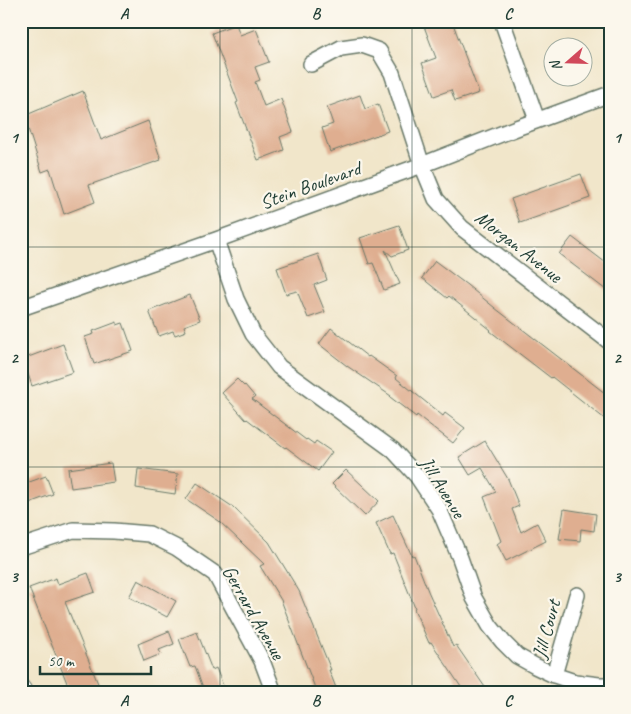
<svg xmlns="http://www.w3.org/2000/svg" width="631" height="714" viewBox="0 0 631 714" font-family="Caveat,sans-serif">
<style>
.building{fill:#dfae90}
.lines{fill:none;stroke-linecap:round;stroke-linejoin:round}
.minor-casing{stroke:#687868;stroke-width:18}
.tertiary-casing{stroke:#687868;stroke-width:21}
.minor{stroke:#fff;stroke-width:15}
.tertiary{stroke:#fff;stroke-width:19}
.grid{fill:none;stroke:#1f3d34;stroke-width:1;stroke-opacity:0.55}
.labels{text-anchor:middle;stroke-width:4.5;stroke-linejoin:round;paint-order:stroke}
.street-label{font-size:20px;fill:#1f3d34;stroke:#fbf7ec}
.neatline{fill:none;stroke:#1f3d34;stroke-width:2}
.grid-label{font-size:16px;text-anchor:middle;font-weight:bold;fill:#1f3d34}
</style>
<rect width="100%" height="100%" fill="#fbf7ec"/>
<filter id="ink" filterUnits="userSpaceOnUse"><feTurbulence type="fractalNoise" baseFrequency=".02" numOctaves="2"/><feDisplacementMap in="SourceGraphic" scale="10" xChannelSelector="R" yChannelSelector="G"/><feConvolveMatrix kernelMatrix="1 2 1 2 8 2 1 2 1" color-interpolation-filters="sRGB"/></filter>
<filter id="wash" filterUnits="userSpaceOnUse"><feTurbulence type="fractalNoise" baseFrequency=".0096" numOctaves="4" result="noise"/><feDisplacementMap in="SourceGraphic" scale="20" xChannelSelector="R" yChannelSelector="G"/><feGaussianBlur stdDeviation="1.12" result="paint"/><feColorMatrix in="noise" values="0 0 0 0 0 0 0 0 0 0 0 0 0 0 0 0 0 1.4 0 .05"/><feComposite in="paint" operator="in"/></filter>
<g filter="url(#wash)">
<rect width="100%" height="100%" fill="#f1e6ca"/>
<g id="blocks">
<!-- building -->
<path class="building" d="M422 21H452L479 93 455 101 451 90 434 96 422 63 436 58Z
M236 24 240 35 256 29 269 62 255 67 260 80 255 82 264 106 281 99 293 132 280 137 284 150 258 160 236 103 238 102 212 33Z
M83 91 101 140 148 121 161 160 89 185 95 202 64 214 50 169 42 172 24 116Z
M360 95 365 109 378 104 388 131 330 152 322 128 333 124 327 107Z
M581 174 590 198 520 223 511 199Z
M399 225 408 250 392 256 385 250 400 284 384 290 373 263 369 264 360 238Z
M572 237 610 266V293L559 254Z
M318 254 327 280 314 285 325 312 308 318 297 291 286 294 277 268Z
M435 261 467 285 495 308 610 397V423L552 377 551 378 490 331 491 330 449 296 447 298 422 278Z
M190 295 200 320 184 326 186 331 175 335 173 331 159 336 149 311Z
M117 322V325L123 323 133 351 94 364 85 337 94 334 93 331Z
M331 328 368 357 369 356 397 376 396 378 443 416 445 413 465 428 453 443 417 415 416 417 390 397 391 396 347 366 319 344Z
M63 344 73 372 32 386 23 359Z
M237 379 244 386 245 385 255 397 252 399 306 440 307 439 314 444 316 441 332 452 318 471 286 447 285 448 247 419 246 420 222 393Z
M485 441 508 479 519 506 512 509 521 532 537 523 546 541 506 561 497 544 501 541 484 497 496 492 482 468 470 475 459 457Z
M111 463 114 482 71 488 68 469Z
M138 469 178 474 175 494 136 488Z
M346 470 379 501 365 516 332 484Z
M46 476 53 494 21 506V485Z
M197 483 233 507 269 542 299 591 331 670H329L338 693H317L281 600 260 566 264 564 219 521 186 499Z
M564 509 596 514 594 531 581 529 580 541 559 539Z
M393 515 412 556 414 555 428 591 453 647 456 645 489 693H465L431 642 429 643 414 609 415 608 393 553 390 554 376 523Z
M88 573 95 592 65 602 99 686 81 693H71L29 588 56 578 58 584Z
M138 580 176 601 167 617 129 597Z
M169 631 174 644 159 650 161 654 144 661 138 644Z
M197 632 212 670 216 668 226 693H205L195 666 190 667 179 639Z"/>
</g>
</g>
<g filter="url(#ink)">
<use href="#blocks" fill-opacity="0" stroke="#687868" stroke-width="1"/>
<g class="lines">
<!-- minor casing -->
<g class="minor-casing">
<path id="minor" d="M502 21 537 120
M311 64 341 48 362 45 379 51 392 73 422 165 436 199 462 228 610 342
M216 240 236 299 253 334 279 367 393 450 417 476 439 509 460 558 474 598 490 626 503 642 517 656 535 666 554 675 575 682 599 685H610
M21 308 216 240 422 165 519 127 610 94
M21 547 73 530 114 531 149 534 177 548 215 574 262 661 274 693
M554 675 577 595"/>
</g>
<!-- tertiary casing -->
<g class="tertiary-casing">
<path id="tertiary" d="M21 689 23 693"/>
</g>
<!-- minor -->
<use href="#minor" class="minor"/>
<!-- tertiary -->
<use href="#tertiary" class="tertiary"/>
</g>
</g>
<!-- grid -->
<path class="grid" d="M220 21V693M412 21V693M21 247H610M21 467H610"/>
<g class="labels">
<!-- street labels -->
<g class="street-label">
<text transform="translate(310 185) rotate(-20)" y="7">Stein Boulevard</text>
<text transform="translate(519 246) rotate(38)" y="7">Morgan Avenue</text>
<text transform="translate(443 487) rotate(58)" y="7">Jill Avenue</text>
<text transform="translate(254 612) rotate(60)" y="7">Gerrard Avenue</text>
<text transform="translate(546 629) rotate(-75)" y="7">Jill Court</text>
</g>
</g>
<!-- margin -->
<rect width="631" height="714" fill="none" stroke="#fbf7ec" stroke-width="55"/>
<!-- north arrow -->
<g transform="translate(568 62) rotate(250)"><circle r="24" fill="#fbf7ec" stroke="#a3ada2"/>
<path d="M0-4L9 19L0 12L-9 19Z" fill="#d1495b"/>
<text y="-8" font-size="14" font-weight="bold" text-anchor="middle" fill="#1f3d34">N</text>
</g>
<!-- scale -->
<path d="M40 666v8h111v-8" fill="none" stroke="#1f3d34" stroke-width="2.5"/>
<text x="48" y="666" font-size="15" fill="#1f3d34" stroke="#fbf7ec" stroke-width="4" paint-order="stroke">50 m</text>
<rect x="28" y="28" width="576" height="658" class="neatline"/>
<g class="grid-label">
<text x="124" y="19">A</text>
<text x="316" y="19">B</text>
<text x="508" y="19">C</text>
<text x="14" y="143">1</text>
<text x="617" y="143">1</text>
<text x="14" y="363">2</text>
<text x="617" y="363">2</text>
<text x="14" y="582">3</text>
<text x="617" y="582">3</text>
<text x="124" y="706">A</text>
<text x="316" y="706">B</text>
<text x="508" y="706">C</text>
</g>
</svg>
